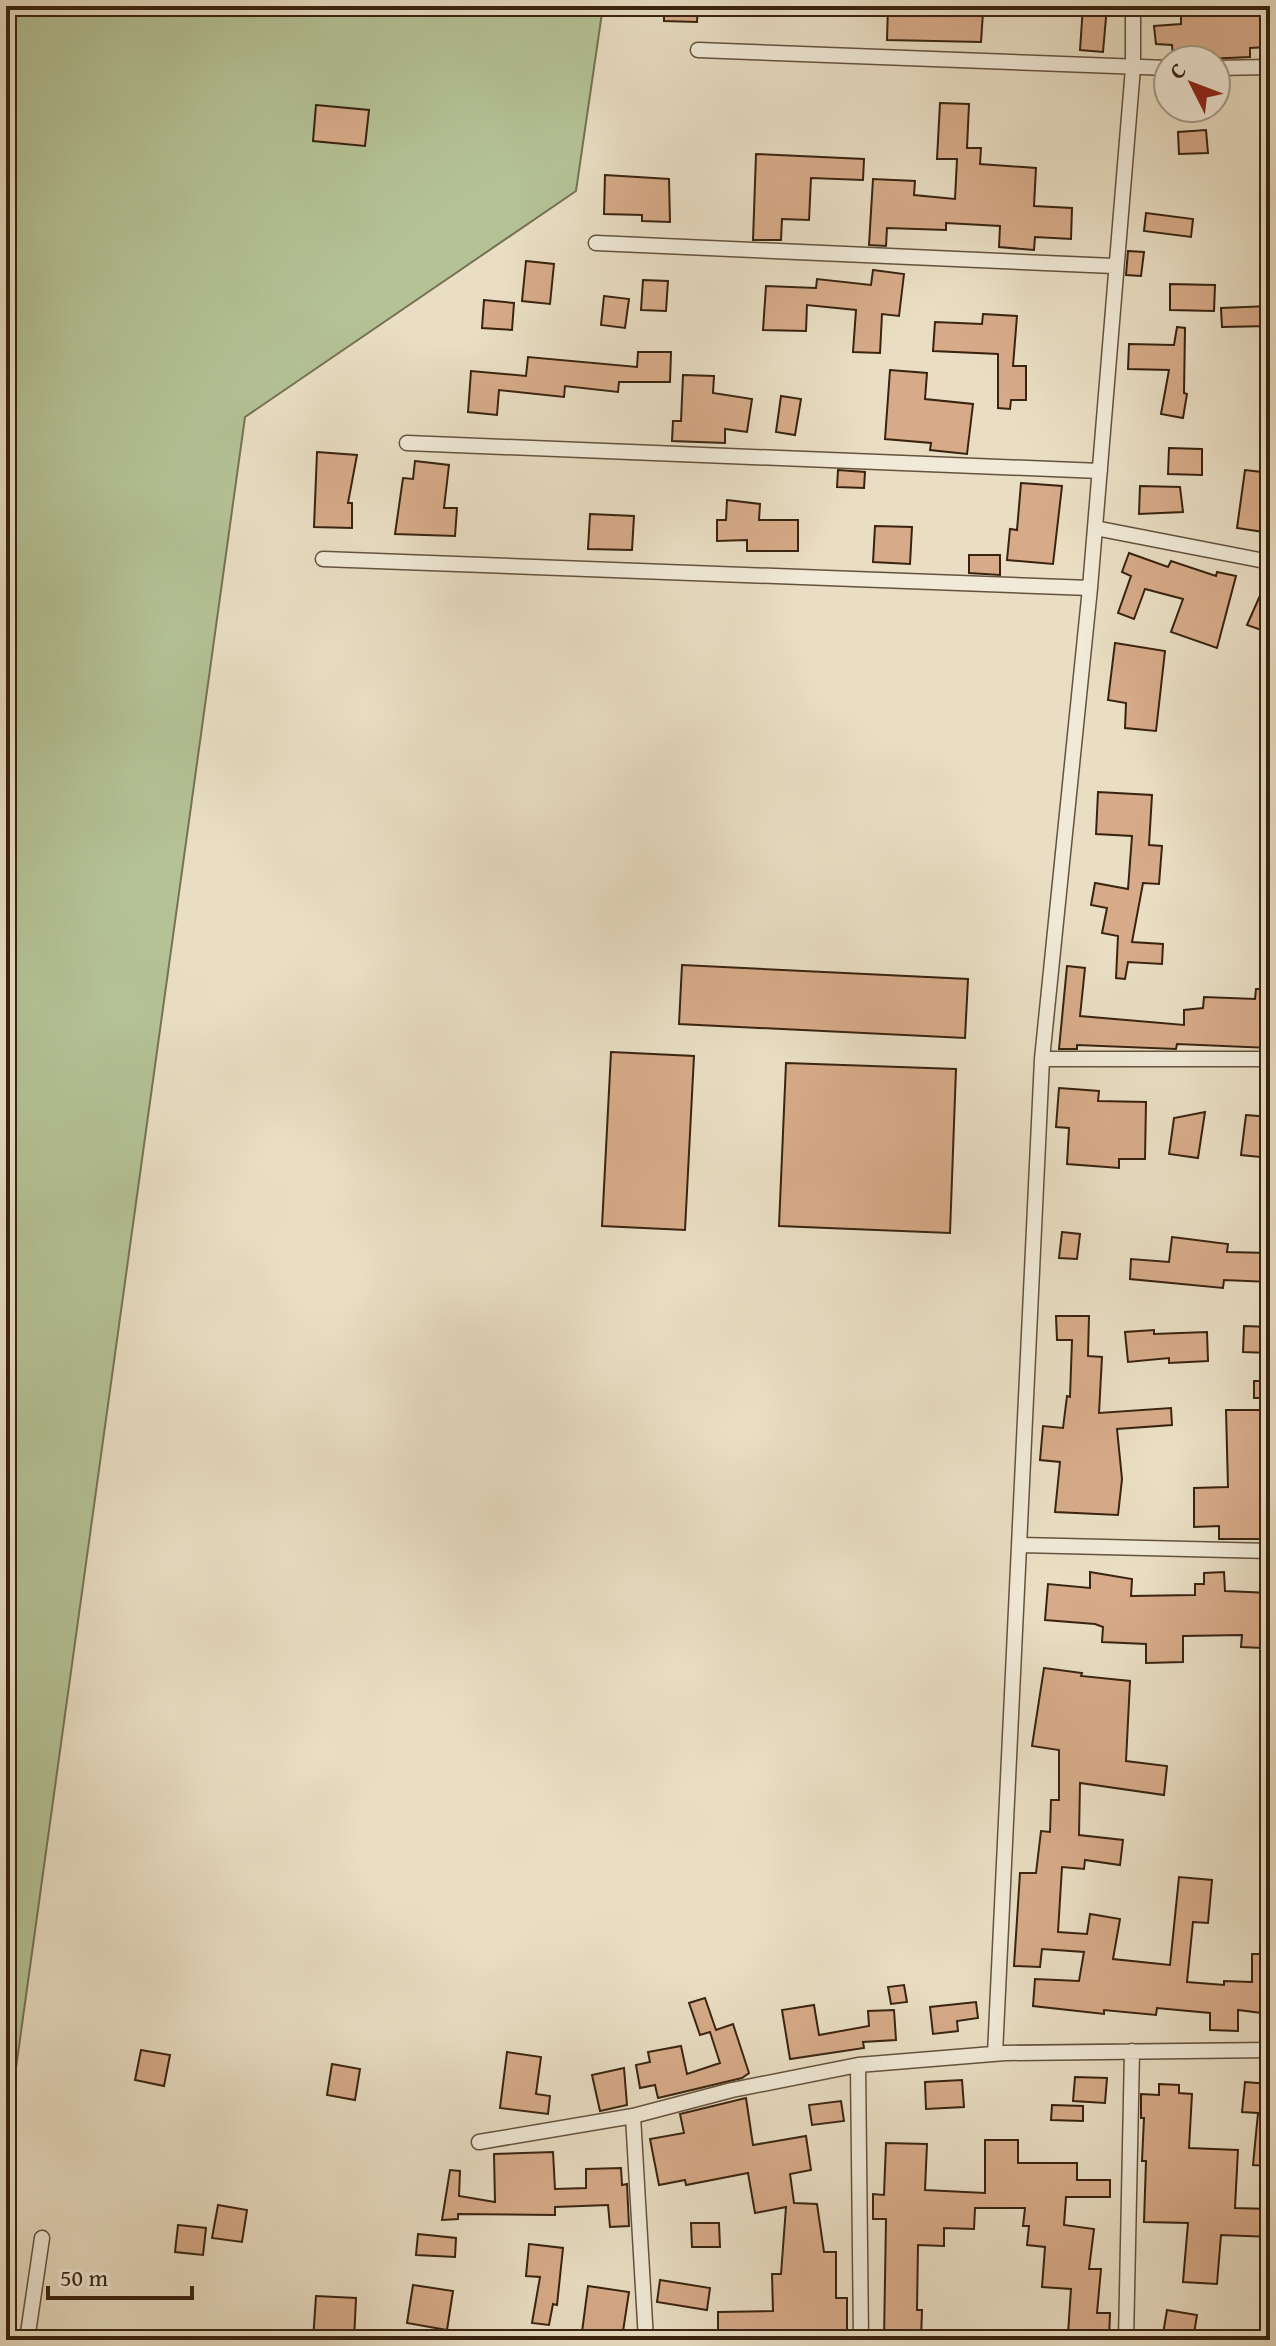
<svg xmlns="http://www.w3.org/2000/svg" width="1276" height="2346" viewBox="0 0 1276 2346" font-family="'Gentium Book Plus',serif">
<style>
.green{fill:#b4c296;stroke:#767253;stroke-width:2}
.building{fill:#d7ab89;stroke:#392310;stroke-width:2}
.lines{fill:none;stroke-linecap:round;stroke-linejoin:round}
.street-casing{stroke:#65523d;stroke-width:17}
.street{stroke:#f1ead8;stroke-width:14}
</style>
<rect width="100%" height="100%" fill="#e9dec3"/>
<filter id="stains"><feTurbulence type="fractalNoise" baseFrequency=".0025" numOctaves="4"/><feColorMatrix values="0 0 0 0 .2 0 0 0 0 .09 0 0 0 0 .02 0 0 0 .5 -.17"/></filter>
<radialGradient id="worn" r=".72"><stop offset=".6" stop-color="#630" stop-opacity="0"/><stop offset="1" stop-color="#630" stop-opacity=".3"/></radialGradient>
<!-- green -->
<path class="green" d="M6 6H603L576 191 245 417 6 2140Z"/>
<!-- building -->
<path class="building" d="M664 6H698L697 22 664 21Z
M888 6H972L971 12H983L981 42 887 40Z
M1083 6H1107L1103 52 1080 50Z
M1181 6H1267L1268 47 1250 48V57L1182 60V56L1173 57 1172 45 1156 44 1154 26 1181 24Z
M940 103 969 104 967 148H981L980 164 1036 168 1034 206 1072 208 1071 239 1035 237 1034 250 999 247 1000 226 946 223V230L887 228 886 246 869 245 873 179 915 181 914 195 955 199 957 159H937Z
M316 105 369 110 365 146 313 141Z
M1206 130 1208 153 1179 154 1178 132Z
M756 154 864 159 863 180 811 178 809 220 782 219 781 240H753Z
M605 175 669 179 670 222 642 221V215L604 214Z
M1146 213 1193 219 1191 237 1144 231Z
M1128 251 1144 252 1141 276 1126 275Z
M526 261 554 264 550 304 522 301Z
M873 270 904 274 899 316 882 314 880 353 853 352 856 310 807 305 806 331 763 330 766 286 816 288 817 279 871 285Z
M643 280 668 281 666 311 641 310Z
M1170 284 1215 285 1214 311 1170 310Z
M604 296 629 299 625 328 601 325Z
M484 300 514 303 512 330 482 328Z
M1270 306V326L1222 327 1221 308Z
M983 314 1017 316 1013 366H1026V400H1011L1010 409 998 408V354L933 351 935 322 982 324Z
M1177 327 1185 328 1184 393 1187 394 1183 418 1161 414 1169 370 1128 369 1129 344 1174 345Z
M638 352H671L670 382H619L618 392 565 386 564 397 499 390 497 415 468 412 471 371 526 376 528 357 637 367Z
M890 370 927 373 925 399 973 404 967 454 930 450 931 443 885 439Z
M683 375 714 376 713 393 752 399 747 432 725 429V443L672 441 673 421H681Z
M781 396 801 399 795 435 776 432Z
M1169 448 1202 449V475L1168 474Z
M317 452 357 455 348 503H352V528L314 527Z
M415 461 449 465 444 508H457L455 536 395 534 403 478 413 479Z
M838 470 865 472 864 488 837 487Z
M1245 470 1270 473V533L1237 528Z
M1021 483 1062 486 1053 564 1007 560 1010 529 1017 530Z
M1140 486 1180 487 1183 512 1139 514Z
M727 500 760 504 759 520H798V551H747V540L717 541V520H726Z
M590 514 634 516 632 550 588 549Z
M875 526 912 527 910 564 873 562Z
M1129 553 1168 567 1171 561 1216 576 1217 572 1236 576 1217 648 1171 632 1183 599 1145 589 1134 619 1118 613 1131 576 1122 572Z
M969 555H1000V575L969 573Z
M1270 573V633L1247 625Z
M1115 643 1165 651 1156 731 1125 728 1126 703 1108 700Z
M1098 792 1152 795 1149 845 1162 846 1159 884 1143 883 1132 942 1163 944 1162 964 1128 962 1125 979 1116 978 1118 936 1102 933 1107 908 1091 905 1095 883 1128 889 1132 836 1096 834Z
M682 965 968 979 965 1038 679 1024Z
M1067 966 1085 968 1080 1016 1184 1025V1010L1203 1008 1204 997 1255 999 1256 989H1270V1048L1177 1044 1176 1049 1077 1045V1049H1059Z
M611 1052 694 1056 685 1230 602 1226Z
M786 1063 956 1069 950 1233 779 1226Z
M1059 1088 1099 1091 1098 1101 1146 1102 1145 1159H1119V1168L1067 1164 1069 1128 1056 1127Z
M1205 1112 1198 1158 1169 1154 1174 1118Z
M1246 1115 1270 1117V1158L1241 1155Z
M1062 1232 1080 1234 1077 1259 1059 1258Z
M1172 1237 1228 1244 1227 1252 1270 1253V1282L1224 1280 1223 1288 1130 1279 1131 1259 1169 1262Z
M1056 1316H1089L1088 1356 1102 1357 1099 1413 1171 1408 1172 1425 1117 1429 1122 1479 1118 1515 1055 1512 1060 1462 1040 1460 1043 1426 1063 1428 1067 1396 1070 1397 1072 1340H1057Z
M1244 1326 1270 1327V1353L1243 1352Z
M1154 1330V1334L1207 1332 1208 1361 1169 1363V1358L1128 1362 1125 1332Z
M1254 1381H1270V1398H1254Z
M1226 1410H1263L1264 1489H1270V1523H1261V1539H1219V1526L1194 1527V1488L1228 1487Z
M1090 1572 1132 1579 1131 1596 1195 1595V1584H1204V1573L1224 1572 1225 1591 1270 1593V1629L1264 1628 1263 1648 1241 1647 1242 1635 1183 1636V1662L1146 1663V1644L1102 1642 1103 1627 1095 1624 1045 1620 1048 1584 1090 1588Z
M1044 1668 1082 1673 1081 1676 1130 1681 1126 1761 1167 1766 1164 1795 1080 1783 1079 1835 1123 1840 1120 1865 1085 1860 1084 1869 1062 1867 1058 1932 1087 1934 1090 1914 1120 1919 1113 1959 1170 1965 1179 1877 1212 1880 1208 1923 1193 1922 1187 1982 1224 1985V1981L1252 1982V1954H1270V2014L1238 2010V2031L1210 2030V2013L1157 2008 1156 2015 1104 2010V2014L1033 2006 1035 1979 1079 1981 1084 1952 1042 1949 1040 1967 1014 1966 1020 1873H1036L1041 1831 1050 1832 1051 1800H1059V1750L1032 1746Z
M904 1985 907 2002 891 2004 888 1987Z
M705 1998 716 2030 733 2024 749 2073 742 2078 658 2098 655 2085 640 2088 636 2065 650 2062 648 2052 681 2046 687 2074 720 2063 710 2032 700 2035 689 2003Z
M976 2002 978 2018 957 2021 958 2031 933 2034 930 2007Z
M814 2005 819 2035 869 2026 868 2011 894 2010 896 2040 863 2042 864 2048 790 2059 782 2010Z
M141 2050 170 2055 164 2086 135 2080Z
M507 2052 541 2057 536 2094 550 2096 548 2114 500 2108Z
M332 2064 360 2069 355 2100 327 2095Z
M624 2068 627 2105 600 2111 592 2075Z
M1075 2077 1107 2078 1105 2103 1073 2101Z
M962 2080 964 2107 926 2109 925 2082Z
M1245 2082 1269 2084 1270 2166 1253 2165 1258 2113 1242 2112Z
M1159 2084 1179 2085V2093L1192 2094 1189 2148 1238 2150 1235 2208 1270 2209V2237L1221 2235 1217 2284 1183 2282 1188 2223 1144 2222 1146 2161H1142L1144 2118H1141V2094L1159 2095Z
M746 2098 753 2145 806 2136 811 2170 790 2174 794 2203 817 2204 824 2252H836V2298H847V2340L718 2339V2312L773 2311 772 2274H781L786 2207 755 2213 748 2173 686 2185 685 2180 659 2185 650 2139 684 2133 680 2114Z
M841 2101 844 2121 812 2125 809 2105Z
M1052 2105 1083 2106V2121L1051 2120Z
M985 2140H1018V2163H1077V2180H1110V2197H1066L1064 2225 1094 2229 1089 2269H1101L1097 2313H1110L1109 2340H1074L1075 2335 1068 2334 1071 2289 1042 2287 1045 2247 1027 2245 1029 2226H1023L1025 2208H975L974 2229 944 2228V2246L918 2245 917 2310H922L921 2340H884L886 2219H873V2194L884 2195 886 2143 927 2144 925 2190 985 2193Z
M553 2152 555 2189 586 2188V2169L621 2168 622 2185 627 2184 629 2226 610 2227 608 2205 555 2207V2215L458 2214V2219L442 2220 450 2170 460 2171 459 2196 495 2202 494 2154Z
M218 2205 247 2210 242 2242 212 2238Z
M691 2223H719L720 2247H692Z
M178 2225 206 2228 203 2255 175 2252Z
M418 2234 456 2238 455 2257 416 2255Z
M529 2244 563 2248 557 2305 553 2304 549 2325 532 2323 540 2277 526 2276Z
M660 2280 710 2288 707 2310 657 2302Z
M413 2285 453 2291 447 2330 407 2323Z
M588 2286 629 2292 622 2338 582 2332Z
M316 2296 356 2298 354 2340H313Z
M1167 2310 1197 2315 1193 2340H1162Z"/>
<g class="lines">
<!-- street casing -->
<g class="street-casing">
<path id="street" d="M698 50 1168 68
M1216 68 1270 67
M596 243 1114 266
M407 443 1100 471
M1095 528 1270 562
M323 559 1090 588
M1042 1059H1270
M1021 1545 1270 1551
M995 2054 1042 1059 1090 588 1133 68V6
M858 2065 861 2340
M633 2116 646 2340
M479 2142 633 2116 732 2090 858 2065 1005 2053 1270 2050
M27 2340 42 2238
M1126 2340 1132 2051"/>
</g>
<!-- street -->
<use href="#street" class="street"/>
</g>
<!-- margin -->
<rect width="1276" height="2346" fill="none" stroke="#e9dec3" stroke-width="32"/>
<rect x="8" y="8" width="1260" height="2330" fill="none" stroke="#392310" stroke-width="4"/>
<rect x="16" y="16" width="1244" height="2314" fill="none" stroke="#392310" stroke-width="2"/>
<!-- north arrow -->
<g transform="translate(1192 84) rotate(312)"><circle r="38" fill="#f1ead8" stroke="#a79a88" stroke-width="2"/>
<path d="M0-6L14 30L0 20L-14 30Z" fill="#8f2418"/>
<text y="-12" font-size="22" font-weight="bold" text-anchor="middle" fill="#392310">С</text>
</g>
<!-- scale -->
<path d="M48 2286v12h144v-12" fill="none" stroke="#392310" stroke-width="4"/>
<text x="60" y="2286" font-size="24" fill="#392310" stroke="#f1ead8" stroke-width="6" paint-order="stroke">50 m</text>
<rect width="100%" height="100%" filter="url(#stains)"/>
<rect width="100%" height="100%" fill="url(#worn)"/>
</svg>
